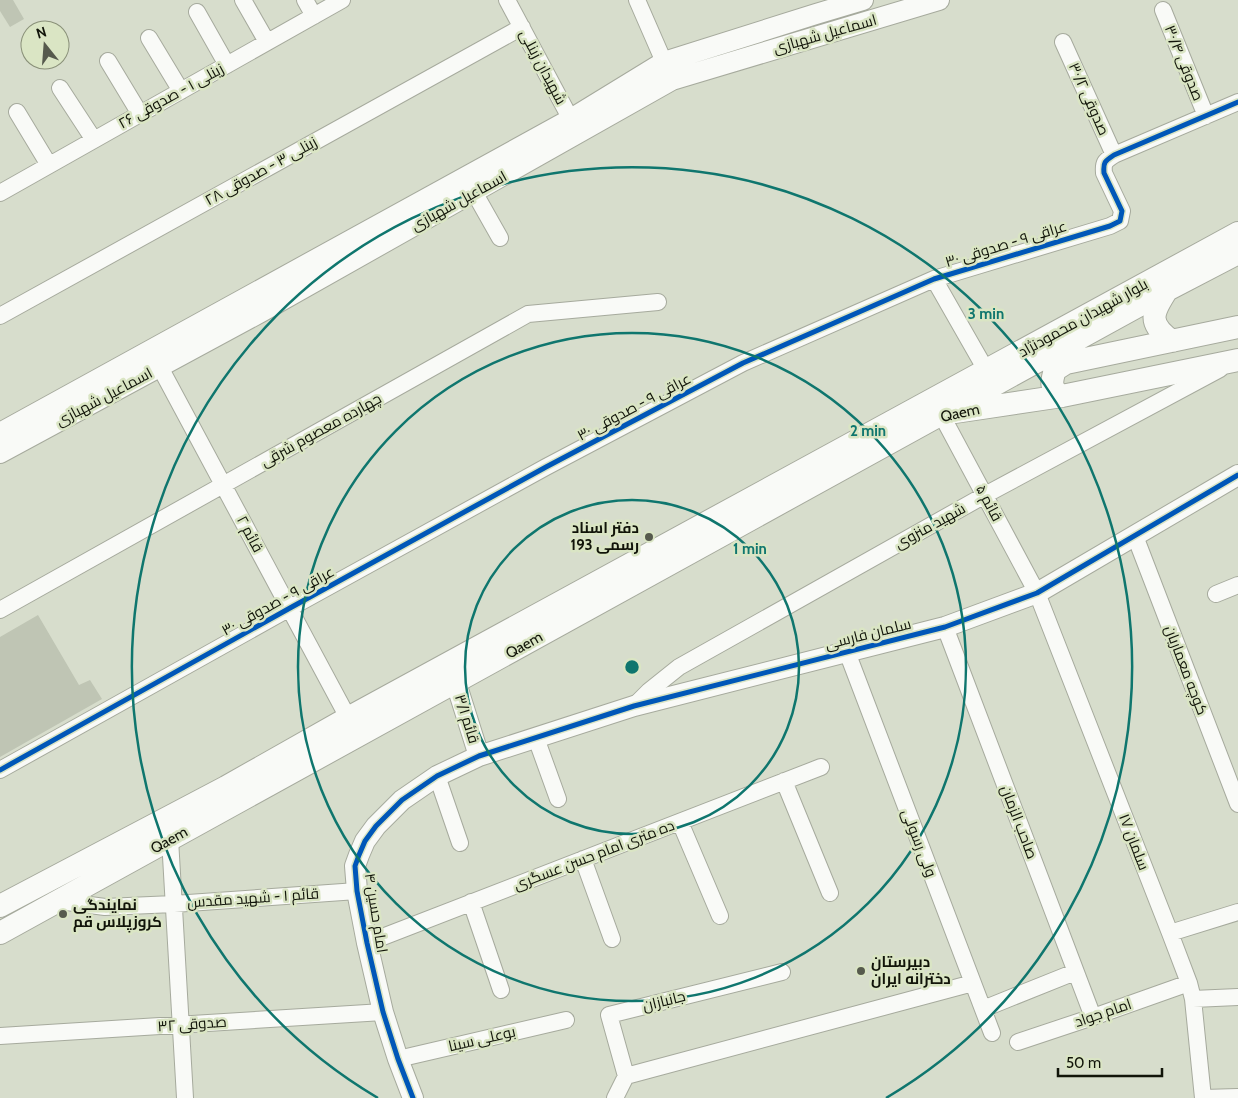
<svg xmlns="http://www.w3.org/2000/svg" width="1238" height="1098" viewBox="0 0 1238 1098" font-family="Cabin,Cairo,sans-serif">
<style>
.building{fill:#bfc5b4}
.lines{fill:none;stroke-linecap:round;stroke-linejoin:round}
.minor-casing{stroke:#a6aa9d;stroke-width:18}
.tertiary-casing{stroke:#a6aa9d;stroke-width:22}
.secondary-casing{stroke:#a6aa9d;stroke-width:24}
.minor{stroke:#f9faf7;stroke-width:16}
.tertiary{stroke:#f9faf7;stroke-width:20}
.secondary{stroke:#f9faf7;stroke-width:22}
.cycleway-casing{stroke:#dae5c4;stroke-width:8}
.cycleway{stroke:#0057b8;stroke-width:5}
.ring{fill:none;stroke:#0f766e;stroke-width:2.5}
.poi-dot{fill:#565a4d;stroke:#dae5c4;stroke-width:2}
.labels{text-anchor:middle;stroke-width:5;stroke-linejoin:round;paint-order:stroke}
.street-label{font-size:15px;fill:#111409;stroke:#dae5c4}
.poi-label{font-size:15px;font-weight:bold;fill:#111409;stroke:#dae5c4;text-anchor:start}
.centre{fill:#0f766e;stroke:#dae5c4;stroke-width:2.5}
.ring-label{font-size:15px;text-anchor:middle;font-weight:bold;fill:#0f766e;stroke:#dae5c4;stroke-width:5;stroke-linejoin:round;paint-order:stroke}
</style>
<rect width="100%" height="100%" fill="#d7ddcc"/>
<!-- building -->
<path class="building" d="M0 0H13L24 19 10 27 0 11Z
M38 615 79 685 90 680 102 699 0 757V637Z"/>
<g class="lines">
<!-- minor casing -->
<g class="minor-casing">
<path id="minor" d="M243 0 267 42
M305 0 314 16
M507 0 576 129
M637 0 664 62
M1163 10 1206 116
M197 12 227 65
M149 38 181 91
M1063 42 1114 155
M108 61 140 114
M60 88 94 140
M17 112 49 165
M474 192 500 238
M0 193 342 0
M934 279 986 370
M0 316 522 27
M154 356 353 727
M941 414 1037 593 1170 933 1189 983 1193 999 1203 1098
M1135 536 1238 804
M1216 594 1238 585
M0 610 528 314 658 302
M945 627 1093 1017
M847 652 992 1033
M634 706 649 691 679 667 985 495 1220 369
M536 738 558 799
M0 770 290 608 546 467 743 363 934 279 1110 226 1120 221 1122 211 1104 173C1103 162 1105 161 1114 155L1238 102
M437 776 460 843
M784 781 830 893
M680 822 720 916
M170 839 185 1098
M583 859 612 939
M59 901 105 907 174 904 357 891
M471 902 501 990
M1170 933 1238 912
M367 943 821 767
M1193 999 1238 997
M983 1009 1075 972
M0 1036 383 1012
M1018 1042 1093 1017 1189 983
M398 1059 566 1020
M626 1076 609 1015 782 972
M615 1098 626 1076 973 983
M1204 1098 1238 1097"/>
</g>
<!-- tertiary casing -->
<g class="tertiary-casing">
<path id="tertiary" d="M0 433 571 119 664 62 816 14 863 0
M0 453 261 312 672 80 939 0
M456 683 479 756
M413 1098 398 1059 383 1012 367 943 357 891 355 866 359 855 365 841 376 826 402 800 437 776 479 756 634 706 945 627 1037 593 1238 475"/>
</g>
<!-- secondary casing -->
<g class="secondary-casing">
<path id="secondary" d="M1167 290C1152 313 1147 323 1172 341
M1062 396C1050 389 1051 382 1055 370L1066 363 1238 327
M955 412 1062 396 1238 360
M0 906 226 787 348 718 1238 233
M0 933 956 406 1167 290 1238 253"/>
</g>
<!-- minor -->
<use href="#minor" class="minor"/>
<!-- tertiary -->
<use href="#tertiary" class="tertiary"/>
<!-- secondary -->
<use href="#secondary" class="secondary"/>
<!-- cycleway casing -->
<g class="cycleway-casing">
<path id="cycleway" d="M0 770 290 608 546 467 743 363 934 279 1110 226 1120 221 1122 211 1104 173C1103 162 1105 161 1114 155L1238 102
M413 1098 398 1059 383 1012 367 943 357 891 355 866 359 855 365 841 376 826 402 800 437 776 479 756 634 706 945 627 1037 593 1238 475"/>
</g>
<!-- cycleway -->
<use href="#cycleway" class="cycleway"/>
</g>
<!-- distance rings -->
<g class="ring">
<circle cx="632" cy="667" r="167"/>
<circle cx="632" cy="667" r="334"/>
<path d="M378 1098A500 500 0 1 1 886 1098"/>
</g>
<!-- markers -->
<g class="poi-dot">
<circle cx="649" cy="537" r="5"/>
<circle cx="63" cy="914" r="5"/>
<circle cx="861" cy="971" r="5"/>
</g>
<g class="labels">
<!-- street labels -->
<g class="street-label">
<text transform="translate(825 34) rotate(-16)" y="5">اسماعیل شهبازی</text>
<text transform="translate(1184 63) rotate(68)" y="5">صدوقی ۳۰/۴</text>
<text transform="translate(543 67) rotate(62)" y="5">شهیدان زینلی</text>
<text transform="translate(171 96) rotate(-29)" y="5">زینلی ۱ - صدوقی ۲۶</text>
<text transform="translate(1089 99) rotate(66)" y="5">صدوقی ۳۰/۲</text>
<text transform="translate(261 171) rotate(-29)" y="5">زینلی ۳ - صدوقی ۲۸</text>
<text transform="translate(459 201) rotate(-29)" y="5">اسماعیل شهبازی</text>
<text transform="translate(1006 244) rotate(-17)" y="5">عراقی ۹ - صدوقی ۳۰</text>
<text transform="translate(1083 318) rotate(-29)" y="5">بلوار شهیدان محمودنژاد</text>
<text transform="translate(104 397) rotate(-28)" y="5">اسماعیل شهبازی</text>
<text transform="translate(634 407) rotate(-28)" y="5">عراقی ۹ - صدوقی ۳۰</text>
<text transform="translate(960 413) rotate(-12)" y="5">Qaem</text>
<text transform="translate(321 430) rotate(-29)" y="5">چهارده معصوم شرقی</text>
<text transform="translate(989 503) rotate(62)" y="5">قائم ۵</text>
<text transform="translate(930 526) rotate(-29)" y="5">شهید منزوی</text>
<text transform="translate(250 534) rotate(62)" y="5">قائم ۲</text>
<text transform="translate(278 601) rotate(-29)" y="5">عراقی ۹ - صدوقی ۳۰</text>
<text transform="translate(868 634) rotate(-14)" y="5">سلمان فارسی</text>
<text transform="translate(524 645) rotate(-29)" y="5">Qaem</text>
<text transform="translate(1186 670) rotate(69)" y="5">کوچه معماریان</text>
<text transform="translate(467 719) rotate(73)" y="5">قائم ۳/۱</text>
<text transform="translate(1019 822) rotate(69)" y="5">صاحب الزمان</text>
<text transform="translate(169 840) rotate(-29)" y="5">Qaem</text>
<text transform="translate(1134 842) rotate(69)" y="5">سلمان ۱۷</text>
<text transform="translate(919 843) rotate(69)" y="5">ولی رسولی</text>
<text transform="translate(594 855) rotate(-21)" y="5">ده متری امام حسن عسگری</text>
<text transform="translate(253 898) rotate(-4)" y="5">قائم ۱ - شهید مقدس</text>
<text transform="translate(376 913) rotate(81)" y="5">امام حسین ۴</text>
<text transform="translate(664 1001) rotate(-14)" y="5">جانبازان</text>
<text transform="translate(1103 1013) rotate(-19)" y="5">امام جواد</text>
<text transform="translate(192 1024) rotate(-4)" y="5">صدوقی ۳۲</text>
<text transform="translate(482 1039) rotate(-13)" y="5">بوعلی سینا</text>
</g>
<!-- poi labels -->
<g class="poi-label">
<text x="639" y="533" text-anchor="end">دفتر اسناد<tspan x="639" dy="17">رسمی 193</tspan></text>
<text x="73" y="910">نمایندگی<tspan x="73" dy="17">کروزپلاس قم</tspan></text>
<text x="871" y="967">دبیرستان<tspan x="871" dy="17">دخترانه ایران</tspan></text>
</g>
</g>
<circle cx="632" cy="667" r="8" class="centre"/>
<g class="ring-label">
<text x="986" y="319">3 min</text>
<text x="868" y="436">2 min</text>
<text x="750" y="554">1 min</text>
</g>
<!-- north arrow -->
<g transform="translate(45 45) rotate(343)"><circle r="24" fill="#dae5c4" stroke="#8a9179"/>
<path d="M0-4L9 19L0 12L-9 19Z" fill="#565a4d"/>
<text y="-8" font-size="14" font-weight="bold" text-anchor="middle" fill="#111409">N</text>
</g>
<!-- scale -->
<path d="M1058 1068v8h104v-8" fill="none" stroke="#111409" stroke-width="2.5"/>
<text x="1066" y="1068" font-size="15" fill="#111409" stroke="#dae5c4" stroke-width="4" paint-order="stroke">50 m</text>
</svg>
